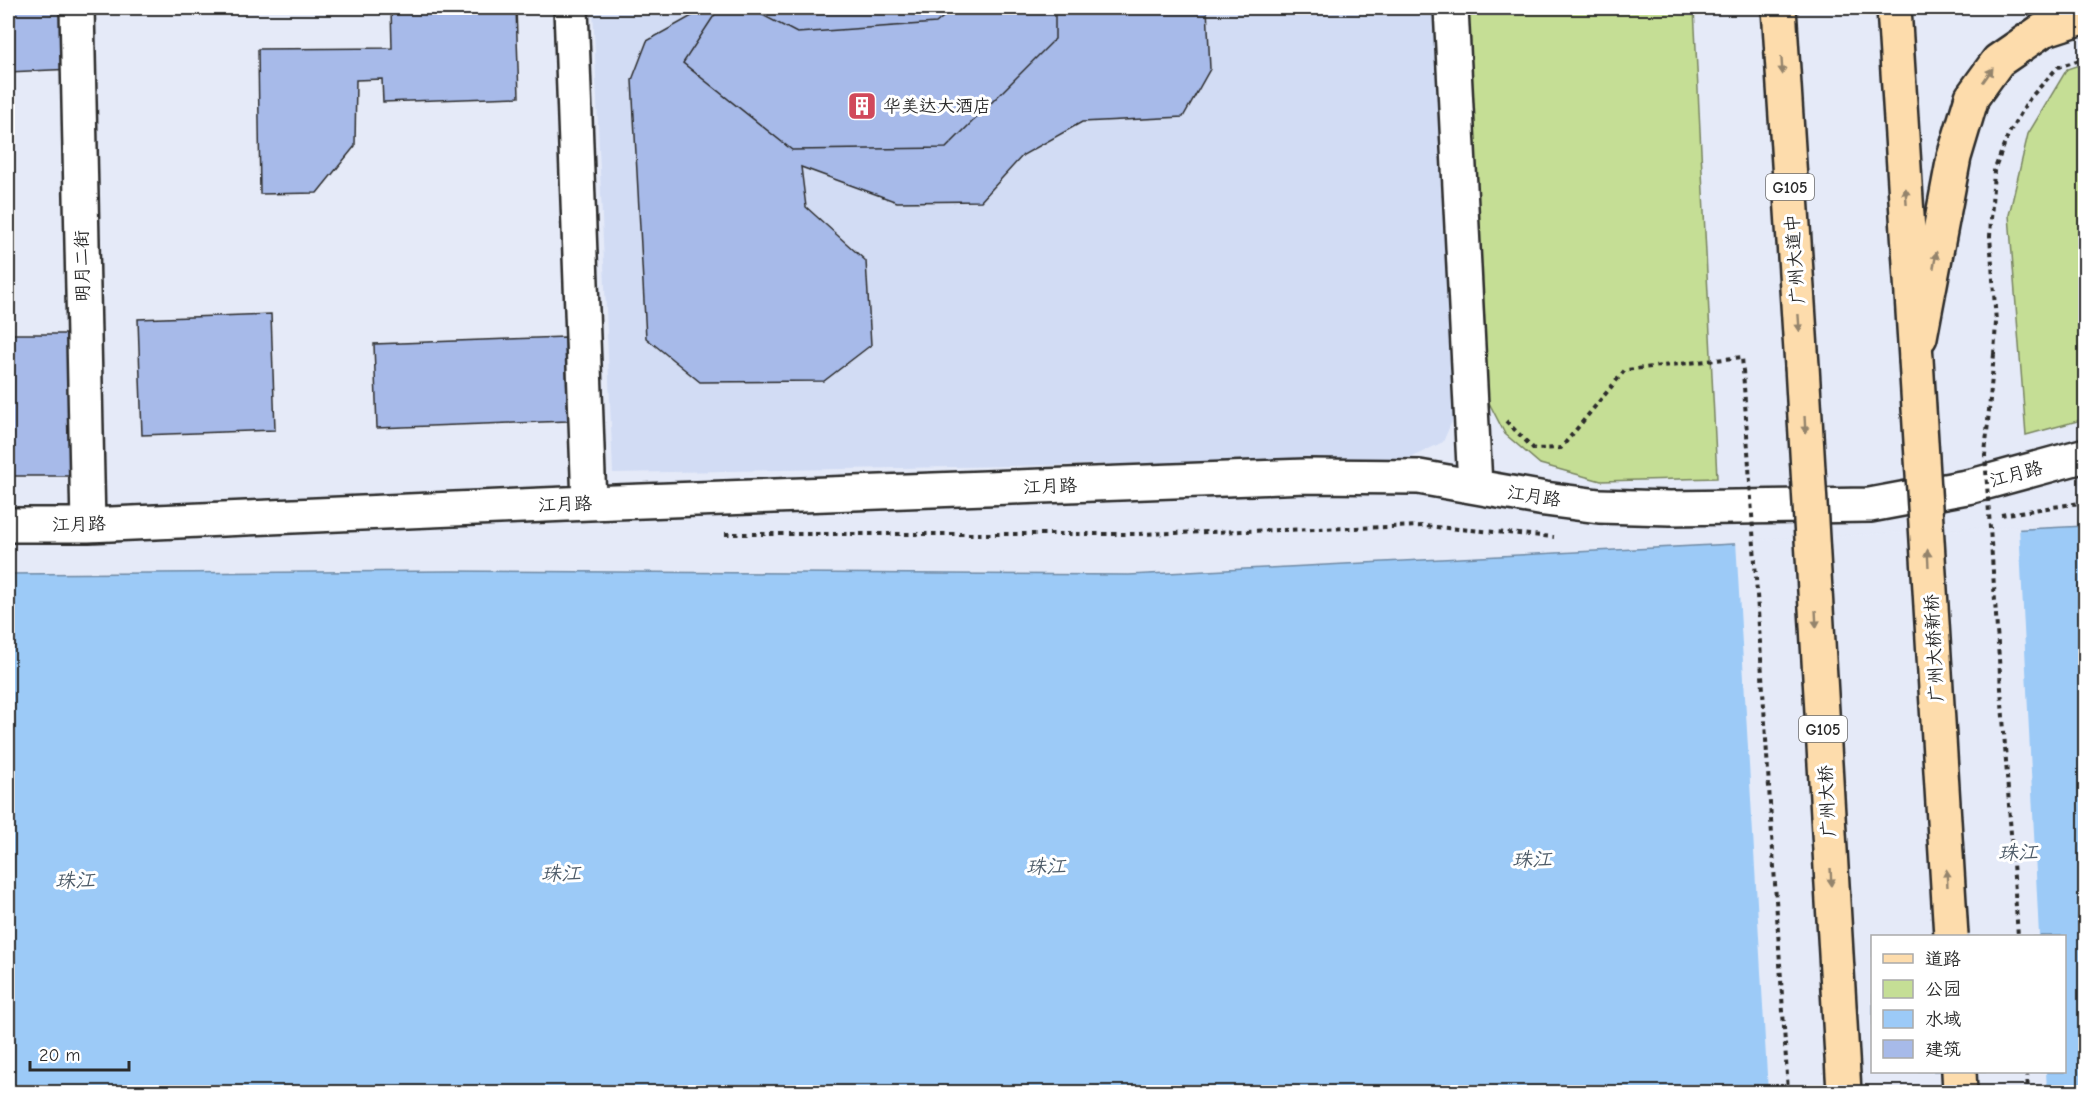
<svg xmlns="http://www.w3.org/2000/svg" width="2093" height="1100" viewBox="0 0 2093 1100" font-family="'Comic Neue','LXGW WenKai TC',sans-serif">
<style>
.built{fill:#d2dcf4}
.green{fill:#c5de95;stroke:#788460;stroke-width:1.5}
.water{fill:#9ccaf7;stroke:#6f8aa5;stroke-width:1.5;fill-rule:evenodd}
.pier{fill:#e5eaf8}
.building{fill:#a7bae9;stroke:#2b2b2b;stroke-width:1.5}
.lines{fill:none;stroke-linecap:round;stroke-linejoin:round}
.minor-casing{stroke:#2b2b2b;stroke-width:38}
.major-casing{stroke:#2b2b2b;stroke-width:38}
.highway-casing{stroke:#2b2b2b;stroke-width:38}
.path{stroke:#2b2b2b;stroke-width:4;stroke-dasharray:4.5 4.5;stroke-linecap:butt}
.minor{stroke:#fff;stroke-width:33}
.major{stroke:#fddcac;stroke-width:33}
.highway{stroke:#fddcac;stroke-width:33}
.highway-bridge-casing{stroke:#2b2b2b;stroke-width:38;stroke-linecap:butt}
.path-bridge{stroke:#2b2b2b;stroke-width:4;stroke-dasharray:4.5 4.5;stroke-linecap:butt}
.highway-bridge{stroke:#fddcac;stroke-width:33}
.oneway{fill:#94846c}
.labels{text-anchor:middle;stroke-width:6;stroke-linejoin:round;paint-order:stroke}
.shield{fill:#fff;stroke:#6b6b6b;stroke-width:1.5}
.shield-label{font-size:16px;font-weight:bold;fill:#2b2b2b}
.poi-label{font-size:18px;fill:#2b2b2b;stroke:#fff;text-anchor:start}
.street-label{font-size:18px;fill:#2b2b2b;stroke:#fff}
.water-label{font-size:20px;font-style:italic;fill:#4d5b68;stroke:#fff}
</style>
<rect width="100%" height="100%" fill="#e5eaf8"/>
<filter id="ink" filterUnits="userSpaceOnUse"><feTurbulence type="fractalNoise" baseFrequency=".0167" numOctaves="2"/><feDisplacementMap in="SourceGraphic" scale="12" xChannelSelector="R" yChannelSelector="G"/><feConvolveMatrix kernelMatrix="1 2 1 2 8 2 1 2 1" color-interpolation-filters="sRGB"/></filter>
<g filter="url(#ink)">
<!-- built -->
<path class="built" d="M593 8H1436L1458 407 1443 442 1408 459 613 473Z"/>
<!-- green -->
<path class="green" d="M1458 8H1694L1717 478 1601 481 1540 464 1505 434 1482 389Z
M2085 63V419L2026 435 2009 215 2028 134 2067 69Z"/>
<!-- water -->
<path class="water" d="M2085 526V1092H8V574L450 571 1129 575ZM1872 936H2064V1072H1872Z"/>
<!-- pier -->
<path class="pier" d="M2019 526 2039 936H1872V1072H2046L2047 1092H1768L1736 541Z"/>
<!-- building -->
<path class="building" d="M8 8H70L73 69 8 72Z
M391 8H516L519 97 383 102 382 79 356 80 355 146 317 193 260 194 258 49 392 48Z
M706 8H1207L1210 69 1183 117 1082 122 1023 155 981 201 897 202 801 167 806 207 866 261 871 345 824 381 700 382 646 338 632 80 647 41Z
M719 8H749L797 33 936 23 954 8H1055V39L946 148 792 150 683 63Z
M271 314 275 430 142 435 138 319Z
M8 334H75L76 476H8Z
M565 337 568 421 377 428 374 344Z"/>
<g class="lines">
<!-- minor casing -->
<g class="minor-casing">
<path id="minor" d="M77 8 88 525
M571 8 589 503
M1451 8 1475 486
M8 525H88L589 503 1306 476 1419 477 1545 499 1599 506 1670 508 1870 505 1972 486 2086 455"/>
</g>
<!-- major casing -->
<g class="major-casing">
<path id="major" d="M1920 337 1954 157 1972 97 1998 61 2043 30 2086 16"/>
</g>
<!-- highway casing -->
<g class="highway-casing">
<path id="highway" d="M1779 8 1802 366
M1894 8 1916 359
M1959 1072 1960 1092"/>
</g>
<!-- path -->
<path class="path" d="M1994 354 1996 322 1990 236 1994 171 2008 135 2030 98 2058 67 2086 58
M1506 421 1534 449 1561 448 1625 370 1742 357 1743 370
M2001 515 2086 502
M725 534H1138L1423 526 1554 537
M2027 1072 2028 1092"/>
<!-- minor -->
<use href="#minor" class="minor"/>
<!-- major -->
<use href="#major" class="major"/>
<!-- highway -->
<use href="#highway" class="highway"/>
<!-- highway-bridge casing -->
<g class="highway-bridge-casing">
<path id="highway-bridge" d="M1916 359 1951 936
M1802 366 1844 1092"/>
</g>
<!-- path-bridge -->
<path class="path-bridge" d="M1994 354 1985 455 2018 936
M1743 370 1788 1092"/>
<!-- highway-bridge -->
<use href="#highway-bridge" class="highway-bridge"/>
</g>
<!-- one-way arrows -->
<defs><path id="oneway-solid" d="M-6-.8H1V-3.2L6.5 0L1 3.2V.8H-6Z" transform="scale(1.5)"/></defs>
<g class="oneway">
<use href="#oneway-solid" transform="translate(1782 66) rotate(86)"/>
<use href="#oneway-solid" transform="translate(1988 75) rotate(-55)"/>
<use href="#oneway-solid" transform="translate(1906 196) rotate(-94)"/>
<use href="#oneway-solid" transform="translate(1935 260) rotate(-79)"/>
<use href="#oneway-solid" transform="translate(1799 323) rotate(86)"/>
<use href="#oneway-solid" transform="translate(1805 425) rotate(87)"/>
<use href="#oneway-solid" transform="translate(1928 558) rotate(-93)"/>
<use href="#oneway-solid" transform="translate(1816 619) rotate(87)"/>
<use href="#oneway-solid" transform="translate(1831 877) rotate(87)"/>
<use href="#oneway-solid" transform="translate(1947 878) rotate(-93)"/>
</g>
</g>
<!-- icons -->
<defs>
<g id="building-square" transform="scale(1.5)"><rect x="-9" y="-9" width="18" height="18" rx="4" fill="#d1495b" stroke="#fff"/><path d="M-4-6H4V6H1V3H-1V6H-4ZM-2.5-4.3h1.7v1.8h-1.7ZM.8-4.3h1.7v1.8H.8ZM-2.5-1h1.7V.8h-1.7ZM.8-1h1.7V.8H.8Z" fill="#fff"/></g>
</defs>
<g fill-rule="evenodd">
<use href="#building-square" x="862" y="106"/>
</g>
<g class="labels">
<!-- shield labels -->
<g class="shield">
<rect x="1766" y="174" width="48" height="26" rx="4.5"/>
<rect x="1799" y="716" width="48" height="26" rx="4.5"/>
</g>
<g class="shield-label">
<text x="1790" y="193">G105</text>
<text x="1823" y="735">G105</text>
</g>
<!-- poi labels -->
<g class="poi-label">
<text x="883" y="112">华美达大酒店</text>
</g>
<!-- street labels -->
<g class="street-label">
<text transform="translate(1795 259) rotate(-94)" y="6">广州大道中</text>
<text transform="translate(82 266) rotate(-91)" y="6">明月二街</text>
<text transform="translate(2016 474) rotate(-15)" y="6">江月路</text>
<text transform="translate(1050 486) rotate(-2)" y="6">江月路</text>
<text transform="translate(1534 496) rotate(9)" y="6">江月路</text>
<text transform="translate(565 504) rotate(-2)" y="6">江月路</text>
<text transform="translate(79 524) rotate(-1)" y="6">江月路</text>
<text transform="translate(1934 648) rotate(-93)" y="6">广州大桥新桥</text>
<text transform="translate(1827 801) rotate(-93)" y="6">广州大桥</text>
</g>
<!-- water labels -->
<g class="water-label">
<text transform="translate(2018 852) rotate(-1)" y="7">珠江</text>
<text transform="translate(1532 859) rotate(-1)" y="7">珠江</text>
<text transform="translate(1046 866) rotate(-1)" y="7">珠江</text>
<text transform="translate(561 873) rotate(-1)" y="7">珠江</text>
<text transform="translate(75 880) rotate(-1)" y="7">珠江</text>
</g>
</g>
<!-- margin -->
<rect width="2093" height="1100" fill="none" stroke="#fff" stroke-width="30"/>
<rect x="15" y="15" width="2063" height="1070" fill="none" stroke="#2b2b2b" stroke-width="2" filter="url(#ink)"/>
<!-- legend -->
<rect x="1871" y="935" width="195" height="138" fill="#ffffff" stroke="#aaaaaa" stroke-width="1.5"/>
<rect x="1883" y="954" width="30" height="9" fill="#fddcac" stroke="#aaaaaa" stroke-width="1.5"/>
<text x="1925" y="965" font-size="18" fill="#2b2b2b">道路</text>
<rect x="1883" y="980" width="30" height="18" fill="#c5de95" stroke="#aaaaaa" stroke-width="1.5"/>
<text x="1925" y="995" font-size="18" fill="#2b2b2b">公园</text>
<rect x="1883" y="1010" width="30" height="18" fill="#9ccaf7" stroke="#aaaaaa" stroke-width="1.5"/>
<text x="1925" y="1025" font-size="18" fill="#2b2b2b">水域</text>
<rect x="1883" y="1040" width="30" height="18" fill="#a7bae9" stroke="#aaaaaa" stroke-width="1.5"/>
<text x="1925" y="1055" font-size="18" fill="#2b2b2b">建筑</text>
<!-- scale -->
<path d="M30 1061v9h99v-9" fill="none" stroke="#2b2b2b" stroke-width="3"/>
<text x="39" y="1061" font-size="18" fill="#2b2b2b" stroke="#ffffff" stroke-width="4.5" paint-order="stroke">20 m</text>
</svg>
